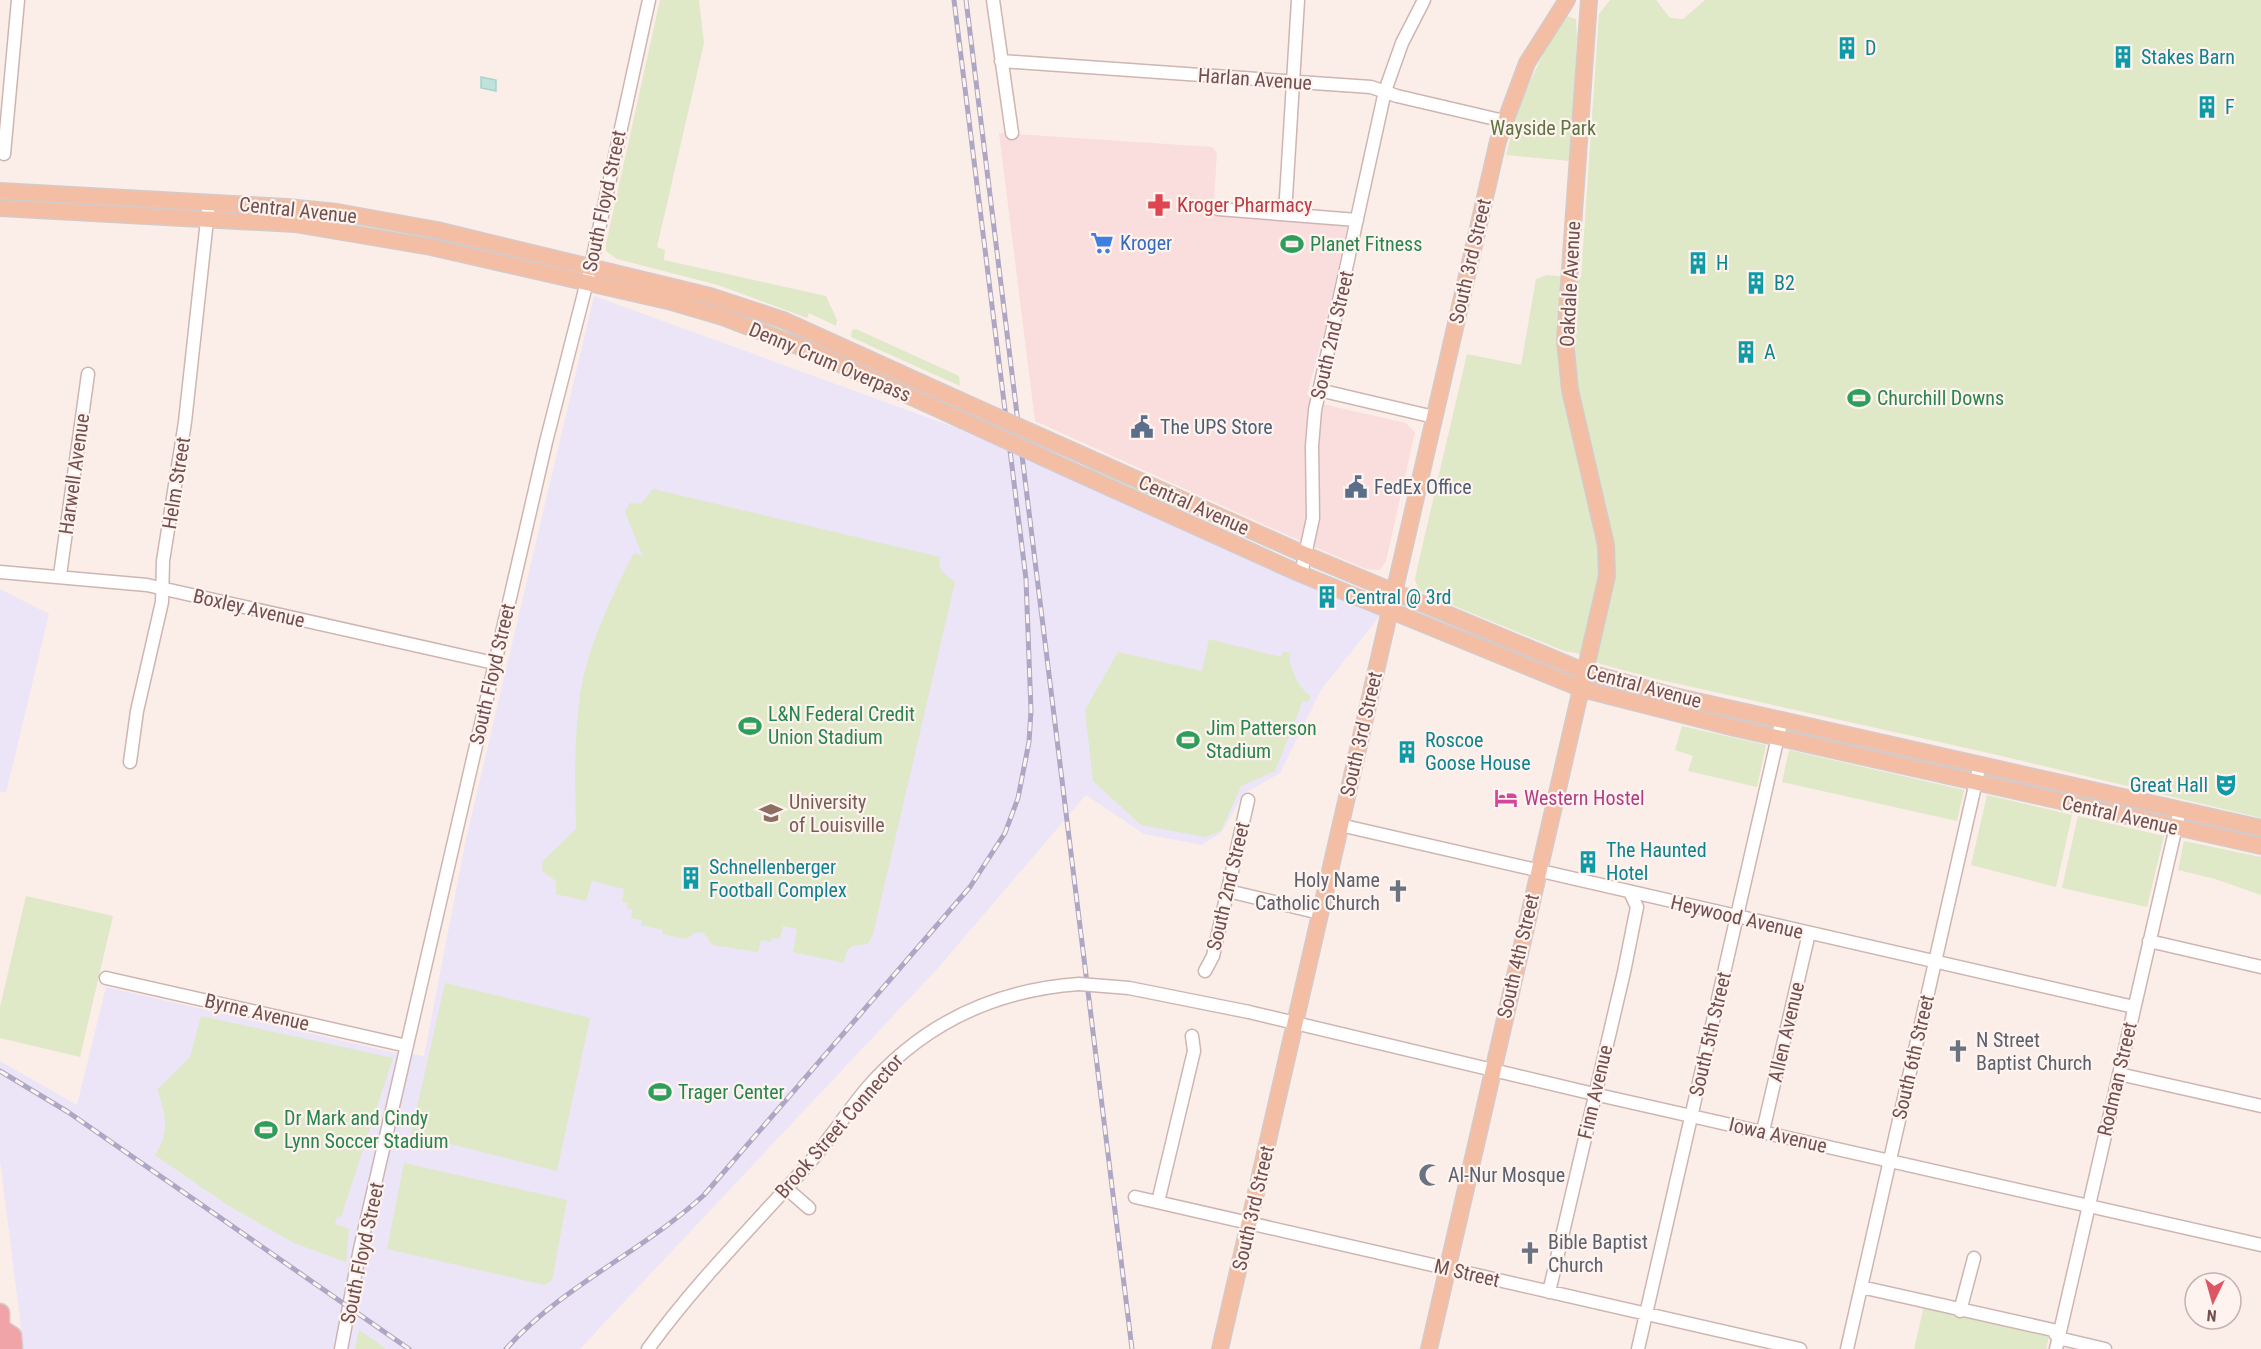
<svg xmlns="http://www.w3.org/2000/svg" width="2261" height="1349" viewBox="0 0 2261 1349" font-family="'Roboto Condensed',sans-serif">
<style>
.commercial{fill:#fadddd}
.education{fill:#ebe5f7}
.green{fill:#dfe8c7}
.water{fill:#bee3dd;stroke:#a5d4cd;stroke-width:1.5}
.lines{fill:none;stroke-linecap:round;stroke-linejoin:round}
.minor-casing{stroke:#ceb5b2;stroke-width:15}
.major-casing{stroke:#d5caca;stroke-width:18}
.highway-casing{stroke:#d5caca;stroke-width:21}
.minor{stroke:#fff;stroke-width:12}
.major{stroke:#f4bea5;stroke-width:15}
.highway{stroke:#f0a4a8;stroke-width:18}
.rail-casing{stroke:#ada7c4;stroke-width:5}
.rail{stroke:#fef3ee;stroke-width:3;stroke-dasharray:9;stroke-linecap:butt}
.minor-bridge-casing{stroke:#ceb5b2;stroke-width:15;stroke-linecap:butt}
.major-bridge-casing{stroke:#d5caca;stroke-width:18;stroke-linecap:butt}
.minor-bridge{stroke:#fff;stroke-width:12}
.major-bridge{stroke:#f4bea5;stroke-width:15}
.labels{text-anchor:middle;stroke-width:4.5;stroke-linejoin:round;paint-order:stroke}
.culture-label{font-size:20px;fill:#0d838f;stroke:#fef3ee;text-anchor:start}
.street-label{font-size:20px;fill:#734f4e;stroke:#fef3ee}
.park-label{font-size:20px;fill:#607343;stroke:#fef3ee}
.health-label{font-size:20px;fill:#be3a42;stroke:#fef3ee;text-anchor:start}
.shop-label{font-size:20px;fill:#366cbe;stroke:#fef3ee;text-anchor:start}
.leisure-label{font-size:20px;fill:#27864d;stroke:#fef3ee;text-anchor:start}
.service-label{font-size:20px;fill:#4e5e75;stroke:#fef3ee;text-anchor:start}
.hotel-label{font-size:20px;fill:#b23c85;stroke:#fef3ee;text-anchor:start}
.education-label{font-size:20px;fill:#785e54;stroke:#fef3ee;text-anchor:start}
.worship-label{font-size:20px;fill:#5b616d;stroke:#fef3ee;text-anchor:start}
</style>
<rect width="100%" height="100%" fill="#fbeee8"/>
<!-- commercial -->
<path class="commercial" d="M999 133 1212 147 1217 153 1213 214 1347 226 1328 317 1307 395 1327 405 1406 423 1415 432 1386 561 1380 570 1366 569 1287 535 1035 421Z"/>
<!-- education -->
<path class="education" d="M594 296 954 427 1382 613 1321 690 1280 773 1243 794 1222 832 1202 845 1144 834 1086 795 939 967 580 1349H21V1327L0 1161V1061L77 1105 106 987 392 1052 424 1056 466 839Z
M0 589 49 614 6 793 0 791Z"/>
<!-- green -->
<path class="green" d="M660 0H699L704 43 657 247 665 250 664 260 826 296 837 320 836 326 809 313 807 318 718 285 617 259 606 251V244Z
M1610 0H1656L1670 18 1683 19 1705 0H2261V818L2002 756 1656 679 1601 664 1576 653 1564 651 1420 592 1415 580 1417 569 1467 354 1521 365 1536 279 1547 275 1581 278 1599 14Z
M1567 16 1576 19 1577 39 1570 161 1506 155C1518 104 1537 59 1567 16Z
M289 216 362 221 476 246 446 244Z
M744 312 773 322 941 397 938 402 742 317Z
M856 329 959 376 960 386 851 337 852 330Z
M1086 463 1182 507 1180 512 1083 468Z
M653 489 940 557C937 571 945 574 955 582L873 934 868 944 852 946 846 952 844 963 793 952 797 929 783 926 780 939 772 938 771 942 761 940 758 952 712 945 704 933 696 932 686 939 662 934 663 930 641 925 642 920 631 918 633 910 627 909 628 903 622 902 624 889 592 881 586 901 556 894V881L542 871 543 861 576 829C575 784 574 740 580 695 588 645 611 598 634 553L643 557 625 512 630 503 641 504Z
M1209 639 1281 657 1283 651 1290 653C1287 665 1300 690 1311 696L1308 702 1303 701 1275 771 1241 786 1221 831 1205 837 1141 825 1093 781 1085 710 1118 652 1202 671Z
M1667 703 1761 720 1760 726Z
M1682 726 1766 745 1757 787 1688 771 1693 756 1675 750Z
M1803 730 1961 766 1959 772 1802 736Z
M1789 750 1964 790 1957 821 1782 782Z
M2003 776 2155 811 2154 816 2001 782Z
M1987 795 2072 815 2056 887 1971 865Z
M2078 816 2164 836 2147 907 2062 888Z
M2184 841 2261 857V895L2215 879 2178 870Z
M26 896 113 916 80 1057 0 1038V1007Z
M445 983 590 1018 557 1171 411 1134Z
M201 1016 393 1058 341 1217 337 1216 335 1224 349 1229 346 1262 294 1243 229 1206 155 1155C170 1133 166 1113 157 1090L190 1057Z
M404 1163 567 1200 552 1280 545 1285 387 1249Z
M1924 1306 2050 1333 2046 1349H1914Z
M359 1330 386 1349H355Z"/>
<!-- water -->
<path class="water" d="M481 77 496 80V91L481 88Z"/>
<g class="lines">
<!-- minor casing -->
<g class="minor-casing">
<path id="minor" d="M993 0 1012 133
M1001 61 1371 87 1397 96 1504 121
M4 154 18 0
M1218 209 1357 220
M1285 214 1298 0
M1319 390 1434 417
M0 572 147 585 494 663
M1301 574 1313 518 1312 446 1315 410 1385 91 1402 43 1424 0
M60 575 88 374
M130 762 137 711 162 602 163 561 185 422 208 211
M1340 825 2134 1007
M1228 891 1320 913
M2149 941 2261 967
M1205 971 1213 956 1248 800
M106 978 407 1046
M1249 1012 1594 1094 2261 1245
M2119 1074 2261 1106
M1763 1131 1809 933
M786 1188 809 1208
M1135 1197 1800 1349
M1158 1202 1194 1051 1192 1036
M1861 1287 2053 1330 2058 1338 2105 1349
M1549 1292 1624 972 1637 907 1630 892
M1960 1311 1974 1258
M341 1349 360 1249 546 442 591 266 649 0
M648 1349C694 1285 750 1229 803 1170 827 1144 845 1114 868 1087 924 1023 995 990 1079 984
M1638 1349 1782 719
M1847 1349 1980 764
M2056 1349 2178 818"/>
</g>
<!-- major casing -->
<g class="major-casing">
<path id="major" d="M0 191 287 207 337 212 437 230 710 296 783 320 957 399
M0 208 295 224 431 247 672 302 723 317 816 353 962 420
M1060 445 1306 555 1586 672 1670 695 2261 828
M1064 467 1301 574 1582 689 1735 728 2261 846
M1220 1349 1498 141 1527 63 1567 0
M1429 1349 1607 576 1606 545 1570 390 1565 340 1589 0"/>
</g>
<!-- highway casing -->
<g class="highway-casing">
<path id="highway" d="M0 1313V1349
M0 1328 12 1336 13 1349"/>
</g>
<!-- minor -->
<use href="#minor" class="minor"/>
<!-- major -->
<use href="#major" class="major"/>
<!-- highway -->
<use href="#highway" class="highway"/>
<!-- rail casing -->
<g class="rail-casing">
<path id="rail" d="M966 0 1132 1349
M0 1071 68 1112 409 1349
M506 1349C562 1286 642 1252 704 1195L970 887 1005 833 1018 798 1029 742 1031 711 1026 579 954 0"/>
</g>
<!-- rail -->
<use href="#rail" class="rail"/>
<!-- minor-bridge casing -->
<g class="minor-bridge-casing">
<path id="minor-bridge" d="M1079 984 1129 988 1249 1012"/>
</g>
<!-- major-bridge casing -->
<g class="major-bridge-casing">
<path id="major-bridge" d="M957 399 1060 445
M962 420 1064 467"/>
</g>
<!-- minor-bridge -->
<use href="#minor-bridge" class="minor-bridge"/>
<!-- major-bridge -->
<use href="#major-bridge" class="major-bridge"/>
</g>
<!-- icons -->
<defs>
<g id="building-bare" transform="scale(1.8)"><path d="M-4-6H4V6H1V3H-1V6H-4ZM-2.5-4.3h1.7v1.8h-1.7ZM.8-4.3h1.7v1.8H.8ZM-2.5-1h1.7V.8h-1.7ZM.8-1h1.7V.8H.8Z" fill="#0f9aa8" stroke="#fef3ee" stroke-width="2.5" paint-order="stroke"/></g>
<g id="pharmacy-bare" transform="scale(1.8)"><path d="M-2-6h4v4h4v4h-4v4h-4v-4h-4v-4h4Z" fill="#e0444e" stroke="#fef3ee" stroke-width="2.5" paint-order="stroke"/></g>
<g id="supermarket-bare" transform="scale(1.8)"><path d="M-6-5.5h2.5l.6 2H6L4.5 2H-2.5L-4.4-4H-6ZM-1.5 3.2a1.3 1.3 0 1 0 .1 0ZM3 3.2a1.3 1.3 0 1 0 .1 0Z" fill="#3f7fe0" stroke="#fef3ee" stroke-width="2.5" paint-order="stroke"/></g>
<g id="stadium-bare" transform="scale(1.8)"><path d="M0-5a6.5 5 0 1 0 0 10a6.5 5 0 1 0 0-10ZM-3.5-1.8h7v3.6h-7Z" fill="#2e9e5b" stroke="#fef3ee" stroke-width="2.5" paint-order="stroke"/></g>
<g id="civic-bare" transform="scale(1.8)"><path d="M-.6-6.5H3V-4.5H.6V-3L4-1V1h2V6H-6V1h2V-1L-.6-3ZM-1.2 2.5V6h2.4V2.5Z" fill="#5c6f8a" stroke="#fef3ee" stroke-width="2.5" paint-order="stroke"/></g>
<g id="theatre-bare" transform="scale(1.8)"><path d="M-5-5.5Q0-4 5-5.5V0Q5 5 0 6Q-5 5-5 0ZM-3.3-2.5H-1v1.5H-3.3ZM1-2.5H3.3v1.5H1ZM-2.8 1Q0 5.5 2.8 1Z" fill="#0f9aa8" stroke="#fef3ee" stroke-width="2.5" paint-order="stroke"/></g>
<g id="hotel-bare" transform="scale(1.8)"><path d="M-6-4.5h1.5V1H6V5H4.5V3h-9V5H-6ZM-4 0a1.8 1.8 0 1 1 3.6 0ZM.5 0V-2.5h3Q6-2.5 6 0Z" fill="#d1479c" stroke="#fef3ee" stroke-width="2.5" paint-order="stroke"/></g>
<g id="university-bare" transform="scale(1.8)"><path d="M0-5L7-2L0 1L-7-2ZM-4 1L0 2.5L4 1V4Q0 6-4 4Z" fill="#8d6e63" stroke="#fef3ee" stroke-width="2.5" paint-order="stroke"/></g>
<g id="church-bare" transform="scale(1.8)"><path d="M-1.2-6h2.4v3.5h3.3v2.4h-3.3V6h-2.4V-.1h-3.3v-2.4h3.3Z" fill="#6b7280" stroke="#fef3ee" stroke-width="2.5" paint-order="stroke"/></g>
<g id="mosque-bare" transform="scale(1.8)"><path d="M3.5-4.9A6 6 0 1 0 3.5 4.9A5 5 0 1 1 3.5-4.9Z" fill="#6b7280" stroke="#fef3ee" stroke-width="2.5" paint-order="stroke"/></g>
</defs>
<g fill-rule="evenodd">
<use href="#building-bare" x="1847" y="48"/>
<use href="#building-bare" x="2123" y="57"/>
<use href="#building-bare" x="2207" y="107"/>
<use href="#pharmacy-bare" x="1159" y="205"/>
<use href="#supermarket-bare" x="1102" y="243"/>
<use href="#stadium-bare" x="1292" y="244"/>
<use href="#building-bare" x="1698" y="263"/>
<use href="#building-bare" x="1756" y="283"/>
<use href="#building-bare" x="1746" y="352"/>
<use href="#stadium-bare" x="1859" y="398"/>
<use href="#civic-bare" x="1142" y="427"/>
<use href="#civic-bare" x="1356" y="487"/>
<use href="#building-bare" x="1327" y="597"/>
<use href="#stadium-bare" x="750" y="726"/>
<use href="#stadium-bare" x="1188" y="740"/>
<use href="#building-bare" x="1407" y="752"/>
<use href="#theatre-bare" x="2226" y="785"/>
<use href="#hotel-bare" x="1506" y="798"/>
<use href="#university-bare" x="771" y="813"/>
<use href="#building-bare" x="1588" y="862"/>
<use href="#building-bare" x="691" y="878"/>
<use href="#church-bare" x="1398" y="891"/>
<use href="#church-bare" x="1958" y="1051"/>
<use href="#stadium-bare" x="660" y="1092"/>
<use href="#stadium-bare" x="266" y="1130"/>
<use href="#mosque-bare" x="1430" y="1175"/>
<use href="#church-bare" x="1530" y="1253"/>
</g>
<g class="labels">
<!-- culture labels -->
<g class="culture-label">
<text x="1865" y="55">D</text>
<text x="2141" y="64">Stakes Barn</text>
<text x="2225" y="114">F</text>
<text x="1716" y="270">H</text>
<text x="1774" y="290">B2</text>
<text x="1764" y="359">A</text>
<text x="1345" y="604">Central @ 3rd</text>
<text x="1425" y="747">Roscoe<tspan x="1425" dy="23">Goose House</tspan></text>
<text x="2208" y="792" text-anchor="end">Great Hall</text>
<text x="1606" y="857">The Haunted<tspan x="1606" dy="23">Hotel</tspan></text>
<text x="709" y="874">Schnellenberger<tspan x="709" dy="23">Football Complex</tspan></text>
</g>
<!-- street labels -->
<g class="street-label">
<text transform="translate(1255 79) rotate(4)" y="7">Harlan Avenue</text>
<text transform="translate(604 201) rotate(-78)" y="7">South Floyd Street</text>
<text transform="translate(298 210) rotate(6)" y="7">Central Avenue</text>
<text transform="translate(1470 261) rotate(-77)" y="7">South 3rd Street</text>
<text transform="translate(1570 284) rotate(-87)" y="7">Oakdale Avenue</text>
<text transform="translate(1332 335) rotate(-77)" y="7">South 2nd Street</text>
<text transform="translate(830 362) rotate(23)" y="7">Denny Crum Overpass</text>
<text transform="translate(74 474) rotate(-82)" y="7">Harwell Avenue</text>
<text transform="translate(176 483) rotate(-81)" y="7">Helm Street</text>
<text transform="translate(1194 505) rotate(24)" y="7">Central Avenue</text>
<text transform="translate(249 608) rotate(13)" y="7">Boxley Avenue</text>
<text transform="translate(492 674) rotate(-77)" y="7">South Floyd Street</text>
<text transform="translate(1644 686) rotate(15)" y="7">Central Avenue</text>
<text transform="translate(1361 734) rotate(-77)" y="7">South 3rd Street</text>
<text transform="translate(2120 815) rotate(13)" y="7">Central Avenue</text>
<text transform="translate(1228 886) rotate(-77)" y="7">South 2nd Street</text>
<text transform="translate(1737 917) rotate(13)" y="7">Heywood Avenue</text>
<text transform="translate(1518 956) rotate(-77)" y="7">South 4th Street</text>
<text transform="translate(257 1012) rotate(13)" y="7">Byrne Avenue</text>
<text transform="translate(1786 1032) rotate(-77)" y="7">Allen Avenue</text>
<text transform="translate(1710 1034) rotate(-77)" y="7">South 5th Street</text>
<text transform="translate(1913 1057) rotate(-77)" y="7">South 6th Street</text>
<text transform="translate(2117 1079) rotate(-77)" y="7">Rodman Street</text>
<text transform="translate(1595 1092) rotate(-77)" y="7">Finn Avenue</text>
<text transform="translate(839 1126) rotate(-49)" y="7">Brook Street Connector</text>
<text transform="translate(1778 1135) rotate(13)" y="7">Iowa Avenue</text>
<text transform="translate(1253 1208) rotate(-77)" y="7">South 3rd Street</text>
<text transform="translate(362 1253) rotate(-78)" y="7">South Floyd Street</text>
<text transform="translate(1467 1273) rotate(13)" y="7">M Street</text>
</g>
<!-- park labels -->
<g class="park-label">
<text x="1543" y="135">Wayside Park</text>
</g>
<!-- health labels -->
<g class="health-label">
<text x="1177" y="212">Kroger Pharmacy</text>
</g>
<!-- shop labels -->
<g class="shop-label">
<text x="1120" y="250">Kroger</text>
</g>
<!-- leisure labels -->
<g class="leisure-label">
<text x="1310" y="251">Planet Fitness</text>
<text x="1877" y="405">Churchill Downs</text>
<text x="768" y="721">L&amp;N Federal Credit<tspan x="768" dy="23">Union Stadium</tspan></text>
<text x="1206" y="735">Jim Patterson<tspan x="1206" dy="23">Stadium</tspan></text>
<text x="678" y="1099">Trager Center</text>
<text x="284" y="1125">Dr Mark and Cindy<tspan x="284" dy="23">Lynn Soccer Stadium</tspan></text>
</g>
<!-- service labels -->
<g class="service-label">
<text x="1160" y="434">The UPS Store</text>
<text x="1374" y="494">FedEx Office</text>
</g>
<!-- hotel labels -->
<g class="hotel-label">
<text x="1524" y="805">Western Hostel</text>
</g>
<!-- education labels -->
<g class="education-label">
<text x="789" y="809">University<tspan x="789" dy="23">of Louisville</tspan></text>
</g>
<!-- worship labels -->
<g class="worship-label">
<text x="1380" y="887" text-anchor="end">Holy Name<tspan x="1380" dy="23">Catholic Church</tspan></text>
<text x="1976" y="1047">N Street<tspan x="1976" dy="23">Baptist Church</tspan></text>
<text x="1448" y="1182">Al-Nur Mosque</text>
<text x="1548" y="1249">Bible Baptist<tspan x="1548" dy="23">Church</tspan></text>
</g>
</g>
<!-- north arrow -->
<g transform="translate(2213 1301) rotate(185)"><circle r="28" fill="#fef3ee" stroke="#c6b1ae" stroke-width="1.5"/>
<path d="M0-4.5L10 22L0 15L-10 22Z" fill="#dc5663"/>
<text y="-9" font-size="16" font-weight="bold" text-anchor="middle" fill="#734f4e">N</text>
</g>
</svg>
